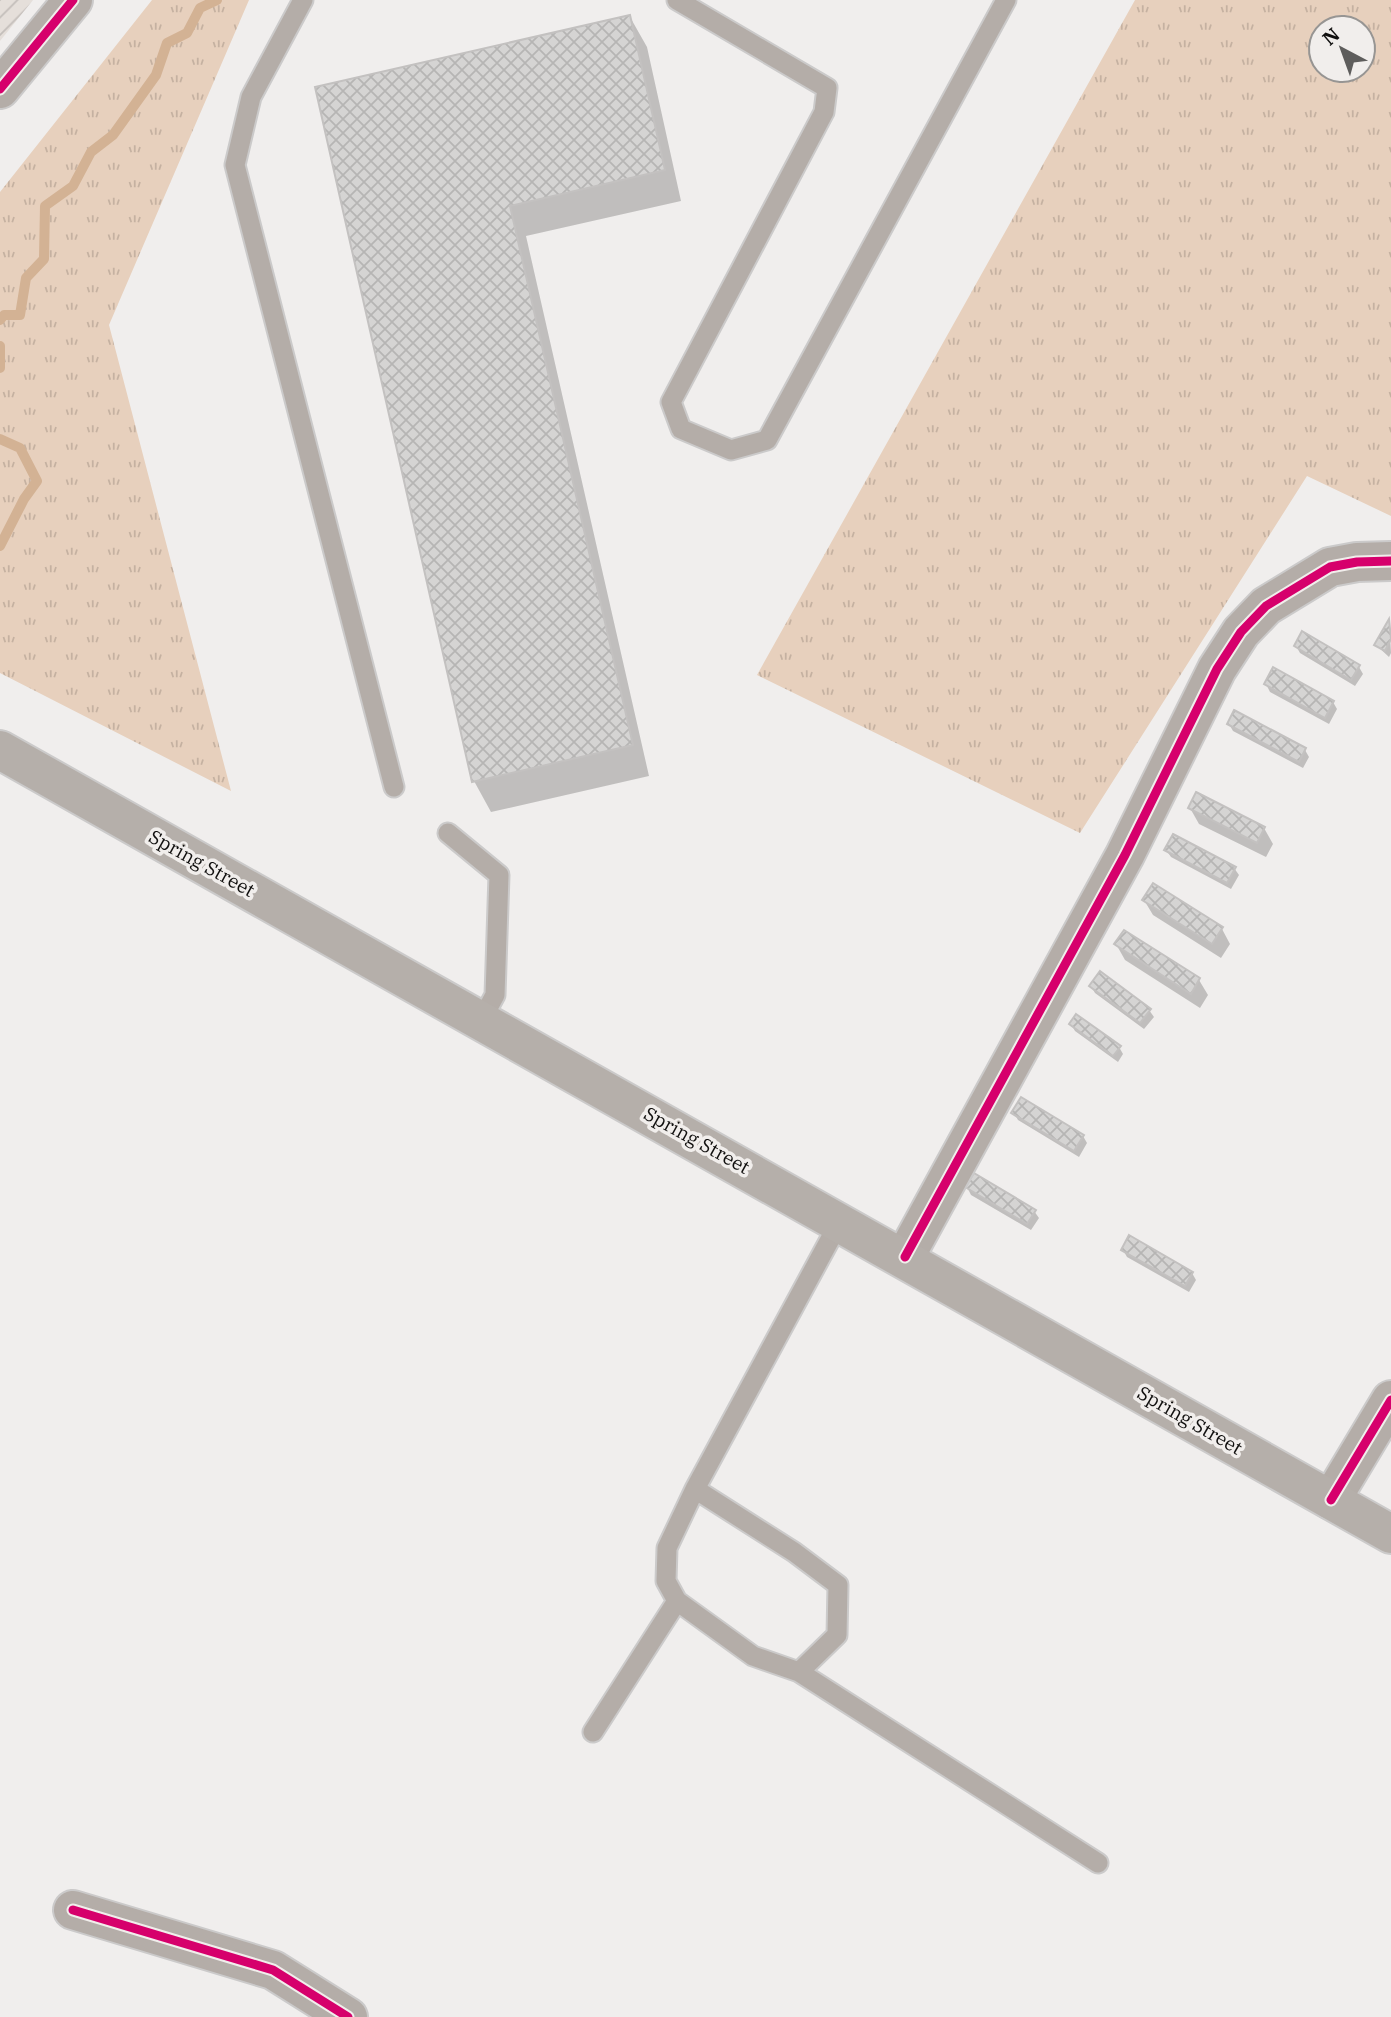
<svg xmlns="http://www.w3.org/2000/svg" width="1391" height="2017" viewBox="0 0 1391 2017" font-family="'IBM Plex Serif',serif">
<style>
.industrial{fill:url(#industrial-furrows)}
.grass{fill:url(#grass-tufts);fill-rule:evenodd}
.shadow{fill:#0003}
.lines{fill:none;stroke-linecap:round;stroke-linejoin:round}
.stream{stroke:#d3b294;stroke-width:10}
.building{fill:url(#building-cross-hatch);stroke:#c3c1c0;stroke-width:2}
.lane-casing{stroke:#cbcaca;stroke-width:23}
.street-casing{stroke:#cbcaca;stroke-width:42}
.primary-casing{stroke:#cbcaca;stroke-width:42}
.lane{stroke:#b4ada8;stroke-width:19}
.street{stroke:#b4ada8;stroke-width:38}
.primary{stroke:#b5afaa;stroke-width:38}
.cycleway-casing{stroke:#f1eeec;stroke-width:13}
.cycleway{stroke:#d6006c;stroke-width:9}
.labels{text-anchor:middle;stroke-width:7;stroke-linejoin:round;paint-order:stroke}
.street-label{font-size:19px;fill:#100f0e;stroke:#f1eeec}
</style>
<defs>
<pattern id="industrial-furrows" width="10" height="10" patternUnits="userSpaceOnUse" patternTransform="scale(1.75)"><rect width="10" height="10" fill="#e5dfda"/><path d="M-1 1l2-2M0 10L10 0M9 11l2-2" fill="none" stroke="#c3beba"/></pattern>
<pattern id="grass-tufts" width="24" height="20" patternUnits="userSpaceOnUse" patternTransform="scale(1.75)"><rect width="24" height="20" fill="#e7d0bd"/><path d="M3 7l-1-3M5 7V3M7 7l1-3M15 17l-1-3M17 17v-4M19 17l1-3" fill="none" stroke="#c5b1a1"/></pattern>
<pattern id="building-cross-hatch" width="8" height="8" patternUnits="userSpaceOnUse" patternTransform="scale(1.75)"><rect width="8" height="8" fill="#d5d4d3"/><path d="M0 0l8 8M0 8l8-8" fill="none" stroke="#b6b5b4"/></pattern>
</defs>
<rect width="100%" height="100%" fill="#f0eeed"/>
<!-- industrial -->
<path class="industrial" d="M0 0H33L0 41Z"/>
<!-- grass -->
<path class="grass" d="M152 0H249L109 325 231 791 0 673V192Z
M1135 0H1391V516L1307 476 1080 833 757 675ZM1363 28V70H1321V28Z"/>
<!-- shadow -->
<path class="shadow" d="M630 17 647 47 681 201 526 236 649 776 491 812 474 781 317 89Z
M1389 621 1391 653 1389 657 1376 645Z
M1296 646 1359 667 1363 674 1355 686 1300 653Z
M1266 684 1333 702 1337 709 1329 724 1270 692Z
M1229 724 1305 750 1309 757 1303 768 1233 731Z
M1190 808 1264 828 1273 844 1266 857 1199 824Z
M1166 850 1234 868 1239 875 1231 889 1171 857Z
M1144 900 1222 929 1230 944 1221 958 1153 915Z
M1116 944 1199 980 1208 995 1200 1008 1125 960Z
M1091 986 1149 1010 1154 1017 1144 1029 1095 993Z
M1071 1024 1119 1047 1123 1054 1118 1062 1075 1031Z
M1014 1113 1083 1136 1087 1143 1079 1157 1018 1120Z
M967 1187 1034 1211 1039 1218 1031 1230 971 1195Z
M1123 1250 1192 1273 1196 1280 1189 1292 1127 1257Z"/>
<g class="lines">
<!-- stream -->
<path class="stream" d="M0 320 4 315H20L26 278 44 259 45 206 73 186 91 152 113 135 156 75 167 43 187 33 200 8 217 0
M0 346V368
M0 439 20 448 37 481 24 499 0 546"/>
</g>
<!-- building -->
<path class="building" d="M630 15 665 170 510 206 633 745 472 782 315 87Z
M1389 619 1391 639 1385 651 1374 645Z
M1302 631 1360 665 1351 680 1294 646Z
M1273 667 1334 701 1325 718 1264 684Z
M1234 710 1306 748 1299 762 1227 724Z
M1196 792 1265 827 1257 843 1188 808Z
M1173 834 1236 867 1227 883 1164 850Z
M1153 883 1223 927 1212 944 1142 900Z
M1124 930 1200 978 1191 994 1114 944Z
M1100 971 1151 1009 1140 1023 1089 986Z
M1076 1014 1121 1046 1113 1056 1069 1024Z
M1021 1097 1084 1135 1074 1151 1011 1113Z
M974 1173 1036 1210 1027 1224 965 1187Z
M1129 1235 1193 1272 1185 1286 1121 1250Z"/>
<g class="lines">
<!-- lane casing -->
<g class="lane-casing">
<path id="lane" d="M303 0 251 97 235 165 394 787
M677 0 827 88 824 112 671 402 681 429 731 450 767 440 1006 0
M448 833 499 875 495 995 482 1019
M695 1489 794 1552 838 1585 837 1635 799 1672 753 1656 677 1601 666 1581 667 1548 695 1489 840 1221
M799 1672 1098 1863
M593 1732 677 1601"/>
</g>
<!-- street casing -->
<g class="street-casing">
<path id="street" d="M0 89 73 0
M905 1257 1125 855 1217 669 1241 632 1266 606 1330 567 1357 562 1391 561
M1331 1500 1391 1400
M73 1910 273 1970 348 2017"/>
</g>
<!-- primary casing -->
<g class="primary-casing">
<path id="primary" d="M0 750 1391 1534"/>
</g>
<!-- lane -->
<use href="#lane" class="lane"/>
<!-- street -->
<use href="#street" class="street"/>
<!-- primary -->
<use href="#primary" class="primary"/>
<!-- cycleway casing -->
<g class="cycleway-casing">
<path id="cycleway" d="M0 89 73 0
M905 1257 1125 855 1217 669 1241 632 1266 606 1330 567 1357 562 1391 561
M1331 1500 1391 1400
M73 1910 273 1970 348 2017"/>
</g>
<!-- cycleway -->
<use href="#cycleway" class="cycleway"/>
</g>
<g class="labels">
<!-- street labels -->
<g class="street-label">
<text transform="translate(202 863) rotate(29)" y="7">Spring Street</text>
<text transform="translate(697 1140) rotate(29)" y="7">Spring Street</text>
<text transform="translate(1190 1420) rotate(30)" y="7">Spring Street</text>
</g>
</g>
<!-- north arrow -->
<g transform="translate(1342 49) rotate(319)"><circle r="33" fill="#f1eeec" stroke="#979593" stroke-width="2"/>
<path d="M0-5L12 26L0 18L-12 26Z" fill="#5e5d5c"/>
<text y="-10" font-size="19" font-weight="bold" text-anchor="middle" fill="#100f0e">N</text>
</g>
</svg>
